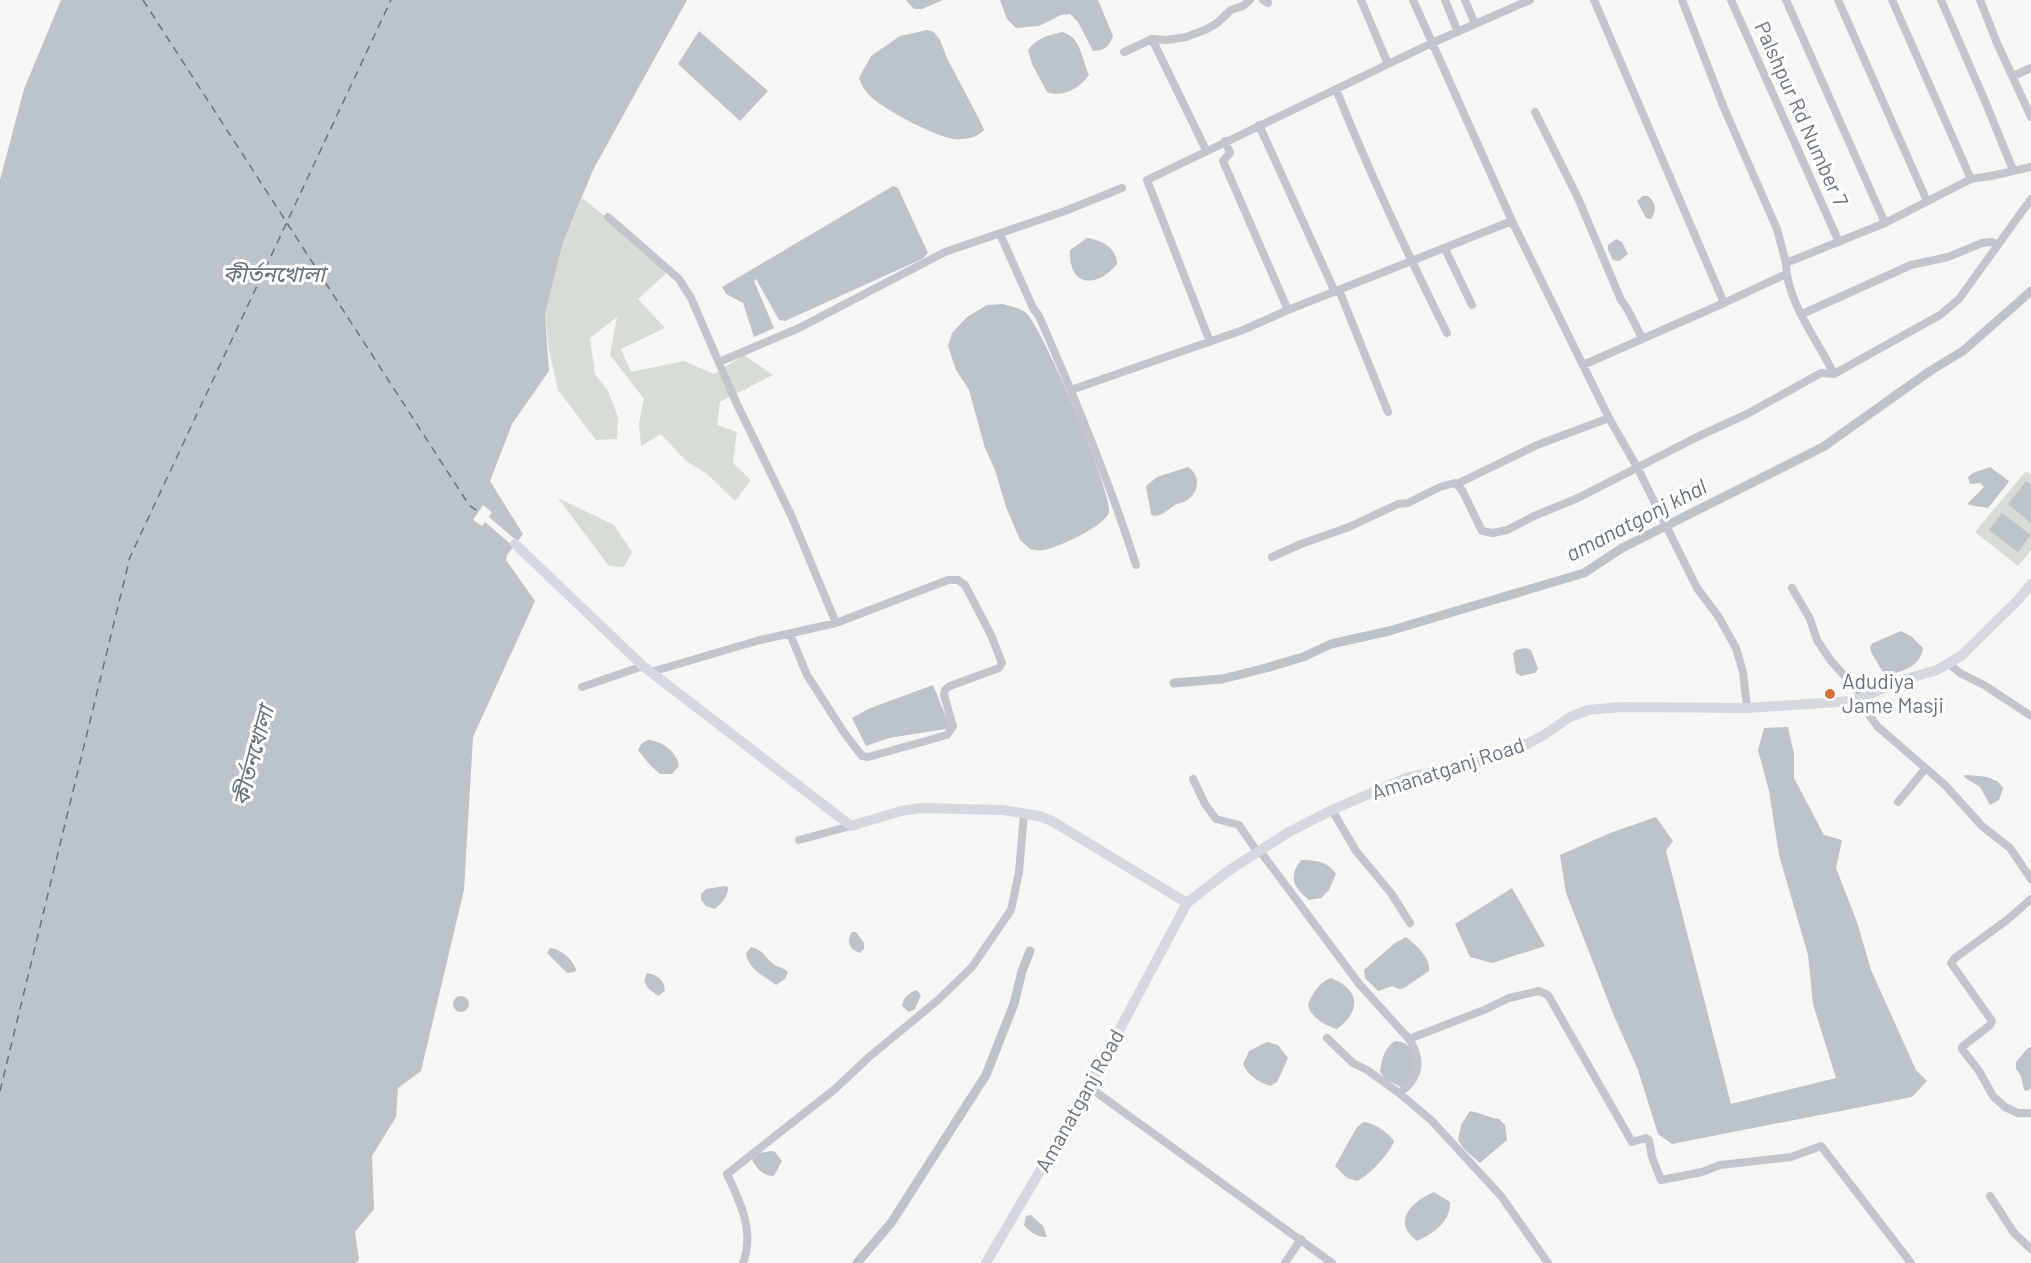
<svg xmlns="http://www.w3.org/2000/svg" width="2031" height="1263" viewBox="0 0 2031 1263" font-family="Barlow,'Noto Sans Bengali',sans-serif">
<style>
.green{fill:#d7ddd5}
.water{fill:#bcc4ca}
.pier{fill:#f6f6f4}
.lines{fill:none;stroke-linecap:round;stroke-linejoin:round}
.canal{stroke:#bcc4ca;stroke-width:9}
.ferry{stroke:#64737e;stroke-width:1.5;stroke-dasharray:8 6;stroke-linecap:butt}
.minor{stroke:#c2c5c9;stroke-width:8}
.secondary{stroke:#d5d8dc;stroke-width:10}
.poi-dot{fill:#d47037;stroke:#fff;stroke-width:2}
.labels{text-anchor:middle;stroke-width:6;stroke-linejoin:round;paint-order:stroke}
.street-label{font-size:21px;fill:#687382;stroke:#fff}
.poi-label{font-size:21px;fill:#687382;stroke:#fff;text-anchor:start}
.water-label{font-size:22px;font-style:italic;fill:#64737e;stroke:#fff}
</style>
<rect width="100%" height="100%" fill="#f6f6f4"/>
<!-- green -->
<path class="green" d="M582 198 671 269 638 299 665 328 621 349 631 372 684 361 714 374 744 355 773 375 720 402 717 425 737 432 733 463 751 480 735 501 706 473 686 461 661 434 641 446 639 423 644 399 610 355 617 317 590 338 595 374 608 391 618 417 617 439 596 440 558 390 549 350 545 314 563 243Z
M2026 471 2031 475V550L2018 566 1975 532Z
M558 498 614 525 632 552 624 567 609 566Z"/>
<!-- water -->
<path class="water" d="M61 0H687L593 170 563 243 545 314 549 371 512 424 490 481 523 534 507 555 506 560 535 601 473 737 464 890 421 1071 398 1088 396 1117 372 1156 374 1209 355 1232 359 1260 355 1263H0V180L24 89Z
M906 0H943L922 9H914Z
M1000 0H1098L1113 36C1109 47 1104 51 1093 51L1078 22 1070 14 1061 15 1039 26 1016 28 1007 19Z
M927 30 934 32 940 40 947 58 980 121 984 130C977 138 965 140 954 139 934 136 887 111 871 97 865 91 861 85 859 78L871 56 900 36Z
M699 31 768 91 740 121 678 64Z
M1062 32C1081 36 1082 60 1089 75 1080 88 1063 98 1047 92L1032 64 1028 50C1037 38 1048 35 1062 32Z
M893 186 898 188 928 253 922 259 785 321 779 320 756 279 754 281 774 328 754 337 743 303 726 294 722 287Z
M1643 196H1648C1656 202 1657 211 1651 219L1646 218 1637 201Z
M1087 238C1102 240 1117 248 1117 264 1097 289 1068 287 1070 250Z
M1616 239 1622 242 1628 254 1619 261 1613 260 1608 250V245Z
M1003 304C1010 306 1019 308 1025 312 1041 323 1113 494 1109 512 1107 525 1057 548 1044 550 1040 551 1034 550 1030 549L1020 540 1006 507 995 470 985 448 969 390 956 370 948 346 952 333 967 317 987 305Z
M1188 467C1202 476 1199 495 1184 502 1181 503 1178 503 1175 505 1167 510 1164 515 1154 516L1151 514 1146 486 1157 477Z
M1990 467 2009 481 2008 483 1988 508 1969 505 1968 503 1984 487 1980 483 1970 484 1968 477 1973 473Z
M2026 481 2031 485V523L2008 504Z
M2002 513 2031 535 2018 552 1989 530Z
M1901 631 1911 636 1923 648C1921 666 1901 674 1884 674L1871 652 1870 647 1873 643Z
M1526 648 1531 650 1538 669 1535 673 1521 676 1516 673 1513 654 1516 650Z
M933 685 949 724 946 729 889 738 866 746 852 718 868 709Z
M1788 727 1794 754V778L1824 835 1842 840 1836 868 1857 922 1871 970 1916 1070 1927 1081 1912 1097 1672 1144 1658 1134 1638 1070 1614 1016 1566 893 1560 855 1610 833 1656 817 1673 841 1666 851 1731 1104 1836 1078 1813 1004 1808 955 1779 855 1769 791 1758 750 1764 728Z
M648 740C661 740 678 753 679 766L672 774H660L650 765 638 750 642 743Z
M1964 775C1978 776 1996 775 2003 788L1999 800 1990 805 1980 787 1965 778Z
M1301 860C1314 860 1328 861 1336 874L1329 890 1321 898 1309 900C1293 887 1288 877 1301 860Z
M725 886 728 887C729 895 721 905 714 909L706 906 701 900V894L706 889Z
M1512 888 1545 946 1492 963 1470 957 1455 924Z
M852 932H856L864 943V949L860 953C849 949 846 942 852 932Z
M1406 937C1416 945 1431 958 1429 971L1404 988 1399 989 1392 986 1378 991 1365 978 1364 970 1395 943Z
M751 947C766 951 765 959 775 965 780 968 783 967 788 972L785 979 776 985C764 976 748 969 746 953Z
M550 948C561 949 572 959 576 969L575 972 567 973 547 953Z
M647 973C658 975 664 980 665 991L658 996 648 988 644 981Z
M1331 978C1361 990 1361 1011 1337 1029 1326 1026 1310 1017 1308 1005 1312 994 1319 982 1331 978Z
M916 990 921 995 915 1009 909 1012 902 1006C903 998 909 993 916 990Z
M453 1004a8 8 0 1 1 16 0a8 8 0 1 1-16 0Z
M1395 1041C1407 1042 1410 1047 1416 1057L1411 1077 1401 1087 1385 1079 1380 1072C1382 1059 1384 1048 1395 1041Z
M1267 1042 1278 1045 1288 1058 1277 1082 1270 1086C1259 1082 1247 1075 1243 1064L1249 1051Z
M2031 1047V1088L2028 1091 2024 1090 2021 1076 2016 1069V1062L2028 1048Z
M1470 1111C1483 1113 1488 1118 1499 1119L1505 1125 1507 1140 1480 1163 1464 1149 1458 1140 1461 1125Z
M1364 1122C1374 1123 1389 1133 1394 1141 1391 1152 1368 1177 1357 1181L1347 1178 1335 1166 1357 1127Z
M771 1151 775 1152 782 1161 774 1176C763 1176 757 1169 752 1160L760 1153Z
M1434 1192 1450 1202C1451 1221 1434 1234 1417 1241 1391 1222 1412 1201 1434 1192Z
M1031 1215 1043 1226 1047 1237C1038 1238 1029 1231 1024 1225L1026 1216Z"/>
<!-- pier -->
<path class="pier" d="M483 505 492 512 489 517 517 541 513 546 485 522 482 526 473 520Z"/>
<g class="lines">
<!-- canal -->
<path class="canal" d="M1174 683 1222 679 1266 668 1303 657 1331 644 1389 631 1584 573 1622 548 1823 447 1930 371 1963 351 2031 291
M857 1263 891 1223 986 1075 1014 1004 1022 971 1030 951"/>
<!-- ferry -->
<path class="ferry" d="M143 0 469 505 479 512
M0 1091 130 557 391 0"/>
<!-- minor -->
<path class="minor" d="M1263 0 1268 3
M1361 0 1388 64
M1413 0 1512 221 1609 418 1637 467 1697 588 1718 616 1736 648 1743 672 1747 708
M1445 0 1458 32
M1465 0 1475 24
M1682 0 1724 108 1777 229 1786 263
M1731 0 1839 242
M1786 0 1885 223
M1838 0 1927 201
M1892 0 1971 179
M1941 0 1985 101 2013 170
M1980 0 1997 43 2031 117
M1152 39 1206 150
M1124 52 1152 39 1167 40 1186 37 1207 29 1217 23 1231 10 1243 6 1250 0
M2013 76 2031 68
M1336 89C1369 172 1407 253 1447 333
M1535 112 1578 198 1621 300C1629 309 1636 327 1642 338
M1259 125 1335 292
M1225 141 1230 153 1223 161 1288 310
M608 217 679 279 691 298 736 402 791 515 836 623
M1000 234 1033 308 1039 316C1075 398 1109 480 1136 565
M1445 249 1472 305
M1339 290 1388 412
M1724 303 1786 274
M1802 314 1911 265 1948 257 1982 243 1992 242 1998 245
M1210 342 1147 180 1432 43 1530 0
M719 362 799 328 945 252 1065 211 1122 188
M1583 365 1724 303 1594 0
M1834 374C1818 341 1786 301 1786 263L1885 223 1971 179 1991 176 2031 167
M1071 390 1243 330 1288 310 1512 221
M1457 484 1537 445 1609 418
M1272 557 1301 544 1349 527 1398 504 1408 503 1440 487 1455 483 1462 490 1482 531 1493 533 1507 530 1534 516 1578 498 1697 437 1747 414 1821 373 1834 374 1940 315 1959 299 2031 199
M1792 588 1810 619 1817 640 1831 661 1863 696
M1948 663 1960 673 1984 685 2031 716
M651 672 760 640 836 623 948 580H958L965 585 991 635 1002 663 999 668 950 686 945 690 944 695 953 726 947 735 868 757 862 756 845 734 807 675 790 634
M582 687 643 666
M1858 699 1877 726 1945 785 1982 826 2010 848 2031 879
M1193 779 1205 804 1216 819 1239 825 1258 853
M1898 802 1925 769
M1332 810 1356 851 1391 893 1410 923
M799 840 851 826
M1260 851 1360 985 1409 1039 1484 1010 1509 998 1539 991 1548 995 1632 1142 1646 1138 1649 1140 1652 1157 1661 1180 1702 1172 1720 1165 1791 1157 1821 1146 1911 1263
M2031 899 2007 920 1955 958 1951 963 1992 1021 1990 1025 1962 1047V1049L1979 1071 1993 1096 2005 1107 2018 1113H2031
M1327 1038 1353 1063 1367 1070 1399 1093C1421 1078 1422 1059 1409 1039
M1089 1087 1332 1263
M1399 1093 1431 1120 1501 1196 1548 1263
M1990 1196 2014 1233 2031 1249
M743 1263C755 1231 740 1202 727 1174L835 1089 869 1057 938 1000 972 967 1011 910 1019 872 1024 814
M1285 1263 1301 1239"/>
<!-- secondary -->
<path class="secondary" d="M515 544 643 666 851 826 901 811 921 808 1003 810 1039 816 1052 821 1187 903
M986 1263 1089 1087 1187 903 1228 871 1289 832 1332 810 1406 778 1467 765 1507 754 1544 735 1570 717 1588 710 1621 707 1747 708 1853 701 1906 679 1937 670 1961 656 2019 599 2031 584"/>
</g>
<!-- markers -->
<circle class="poi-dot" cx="1830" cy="694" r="6"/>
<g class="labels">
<!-- street labels -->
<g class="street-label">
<text transform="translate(1801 114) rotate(66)" y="7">Palshpur Rd Number 7</text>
<text transform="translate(1448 769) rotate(-18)" y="7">Amanatganj Road</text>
<text transform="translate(1080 1101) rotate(-61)" y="7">Amanatganj Road</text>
</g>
<!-- poi labels -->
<g class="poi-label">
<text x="1842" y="689">Adudiya<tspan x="1842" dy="24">Jame Masji</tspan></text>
</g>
<!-- water labels -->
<g class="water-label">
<text x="274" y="282">কীর্তনখোলা</text>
<text transform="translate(1636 520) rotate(-27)" y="8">amanatgonj khal</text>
<text transform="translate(253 756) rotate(-75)" y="8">কীর্তনখোলা</text>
</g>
</g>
</svg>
